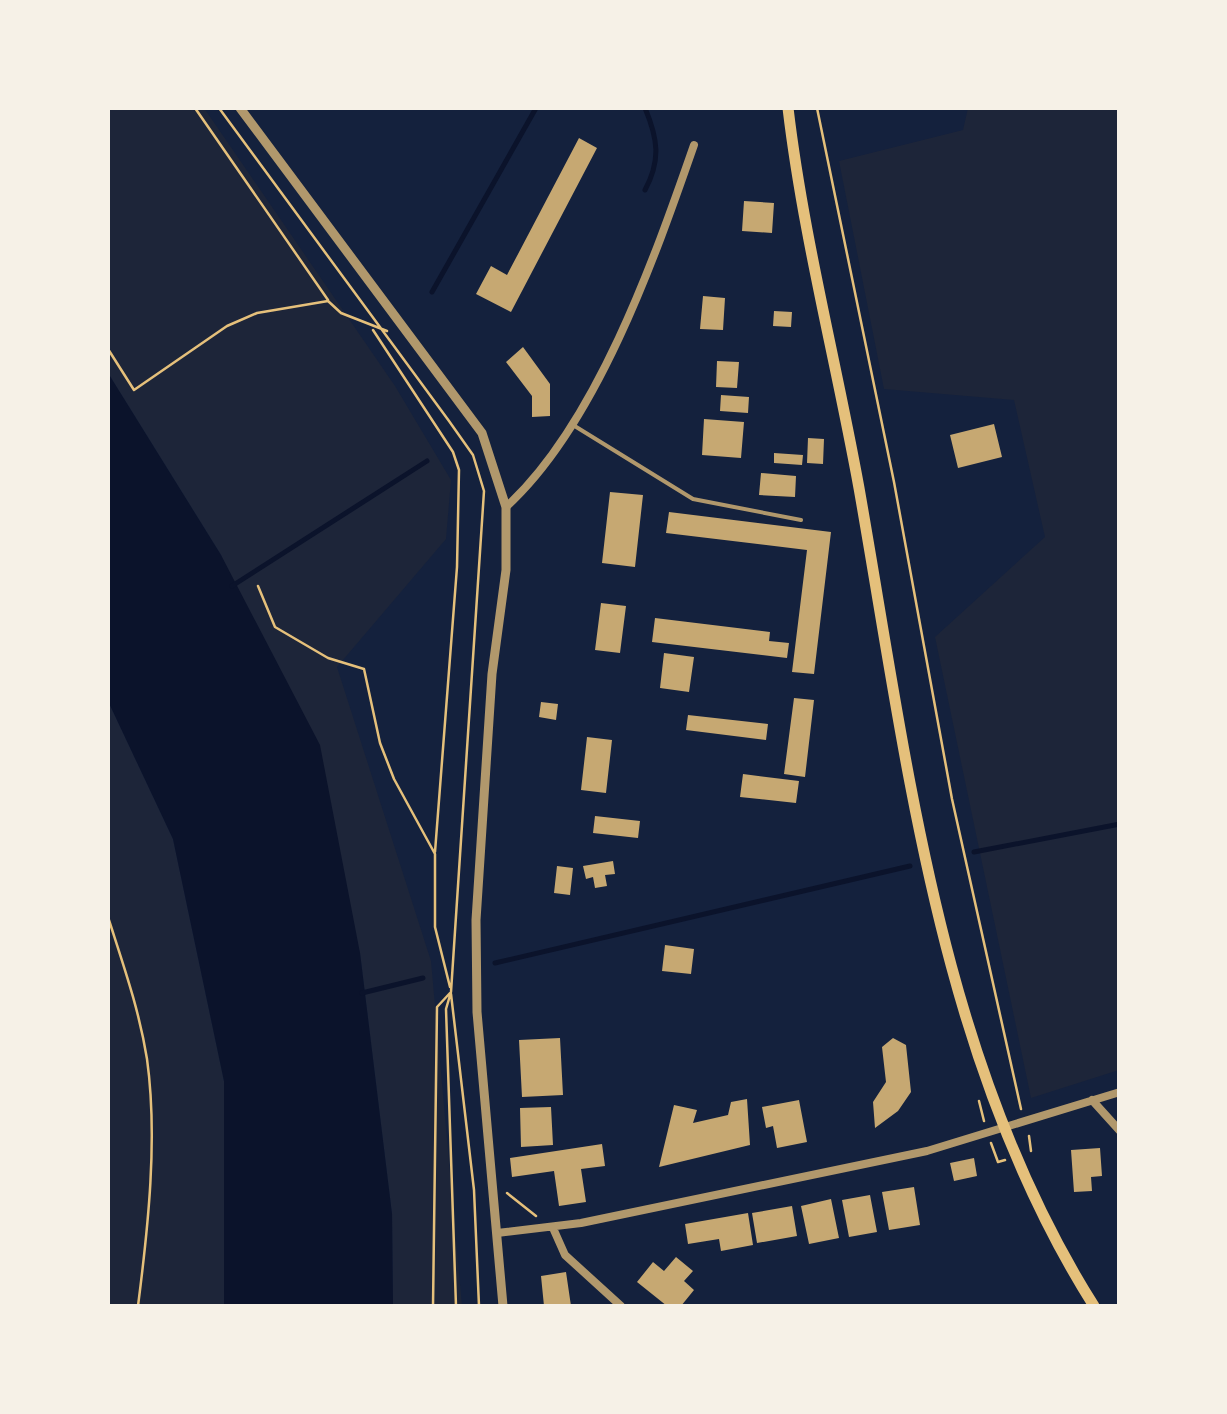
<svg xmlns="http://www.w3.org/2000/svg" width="1227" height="1414" viewBox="0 0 1227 1414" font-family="'Titillium Web',sans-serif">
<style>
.green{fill:#1d2539}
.water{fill:#0b132b}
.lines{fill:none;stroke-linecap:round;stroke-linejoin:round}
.stream{stroke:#0b132b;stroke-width:5}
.building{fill:#c6a872}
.path{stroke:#e5c07b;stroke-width:2.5}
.service{stroke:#b1986c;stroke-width:4}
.minor{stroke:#b1986c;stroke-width:8}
.tertiary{stroke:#b1986c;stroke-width:9}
.primary{stroke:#e5c07b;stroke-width:11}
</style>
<rect width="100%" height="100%" fill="#14213d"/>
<!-- green -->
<path class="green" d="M108 108H204L395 386 451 480 446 539 337 667 431 961 462 1306H393L392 1214 360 953 221 555 108 373Z
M968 108H1119V1070L1031 1098 935 637 1045 537 1014 400 884 389 839 161 963 130Z
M108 701 173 839 224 1081V1306H108Z"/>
<!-- water -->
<path class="water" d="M108 373 221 555 320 745 360 953 392 1214 393 1306H224V1081L173 839 108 701Z"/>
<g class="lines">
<!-- stream -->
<path class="stream" d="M645 108C658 139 661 160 645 190
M432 292 536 108
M232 586 427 461
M974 852 1120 824
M495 963 910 866
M362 993 423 978"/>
</g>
<!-- building -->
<path class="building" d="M579 138 597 148 511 312 476 294 491 266 507 275Z
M744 201 774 203 772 233 742 231Z
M703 296 725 298 723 330 700 329Z
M774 311 792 312 791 327 773 326Z
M523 347 550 384V416L532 417V396L506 362Z
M717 361 739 362 737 388 716 387Z
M721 395 749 397 748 413 720 411Z
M704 419 744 422 741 458 702 455Z
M994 424 1002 457 958 468 950 435Z
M808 438 824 439 823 464 807 463Z
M774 453 803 455 802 465 774 463Z
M761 473 796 476 795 497 759 495Z
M610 492 643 495 635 567 602 563Z
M669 512 831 532 814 674 792 672 807 550 666 533Z
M601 603 626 606 620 653 595 650Z
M655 618 770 632 769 641 789 643 787 658 652 642Z
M664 653 694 657 689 692 660 688Z
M794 698 814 700 805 777 784 774Z
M541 702 558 704 556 720 539 717Z
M688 715 768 724 766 740 686 730Z
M587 737 612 740 606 793 581 790Z
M743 774 799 781 796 803 740 797Z
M595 816 640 821 638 838 593 833Z
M613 861 615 874 605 875 607 886 595 888 593 877 586 879 583 866Z
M557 866 573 868 570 895 554 893Z
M665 945 694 949 691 974 662 971Z
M560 1038 563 1095 522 1097 519 1040Z
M893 1038 906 1045 911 1092 898 1111 875 1128 873 1102 886 1082 882 1047Z
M747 1099 750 1145 659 1167 674 1105 697 1110 693 1123 728 1115 731 1102Z
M799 1100 807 1142 777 1148 773 1126 766 1128 762 1107Z
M551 1107 553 1145 521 1147 520 1108Z
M602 1144 605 1166 581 1169 586 1202 559 1206 554 1171 512 1177 510 1158Z
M1100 1148 1102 1176 1091 1177 1092 1191 1074 1192 1071 1150Z
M974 1158 977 1176 954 1181 950 1163Z
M914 1187 920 1225 889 1230 882 1192Z
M870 1195 877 1232 849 1237 842 1200Z
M831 1199 839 1238 809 1244 801 1206Z
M792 1206 797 1236 757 1243 752 1213Z
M748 1213 753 1245 721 1251 719 1239 688 1244 685 1224Z
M676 1257 693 1271 684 1281 694 1290 681 1306H667L637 1282 653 1262 664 1271Z
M566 1272 571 1306H544L541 1276Z"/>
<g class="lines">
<!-- path -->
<path class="path" d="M195 108 328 300
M219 108 449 421 473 455 484 491 451 992 446 1009 456 1306
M817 108 894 482 952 799 1021 1109
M373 330 453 452 459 470 457 567 435 852
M108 349 134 390 227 326 257 313 328 301 341 313 387 331
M258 586 275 627 328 658 364 669 380 743 394 779 435 854V927L450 987
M108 917C123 964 139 1009 147 1059 158 1138 148 1228 138 1306
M451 994 474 1190 479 1306
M979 1101 984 1121
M1029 1136 1031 1151
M991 1143 998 1162 1005 1160
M507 1193 536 1216
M433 1306 437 1007 450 993"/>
<!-- service -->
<path class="service" d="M573 425 693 499 801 520"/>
<!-- minor -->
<path class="minor" d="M506 507C596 425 654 260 694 145
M1092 1100 1120 1131
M553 1228 565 1255 621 1306
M497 1233 581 1223 927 1151 1120 1092"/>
<!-- tertiary -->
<path class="tertiary" d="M240 108 482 433 506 507V570L492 674 476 920 477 1012 503 1306"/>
<!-- primary -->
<path class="primary" d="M788 108C803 235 836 361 859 488 908 766 940 1063 1094 1306"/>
</g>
<!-- border -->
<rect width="1227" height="1414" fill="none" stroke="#f6f1e7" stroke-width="220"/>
</svg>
